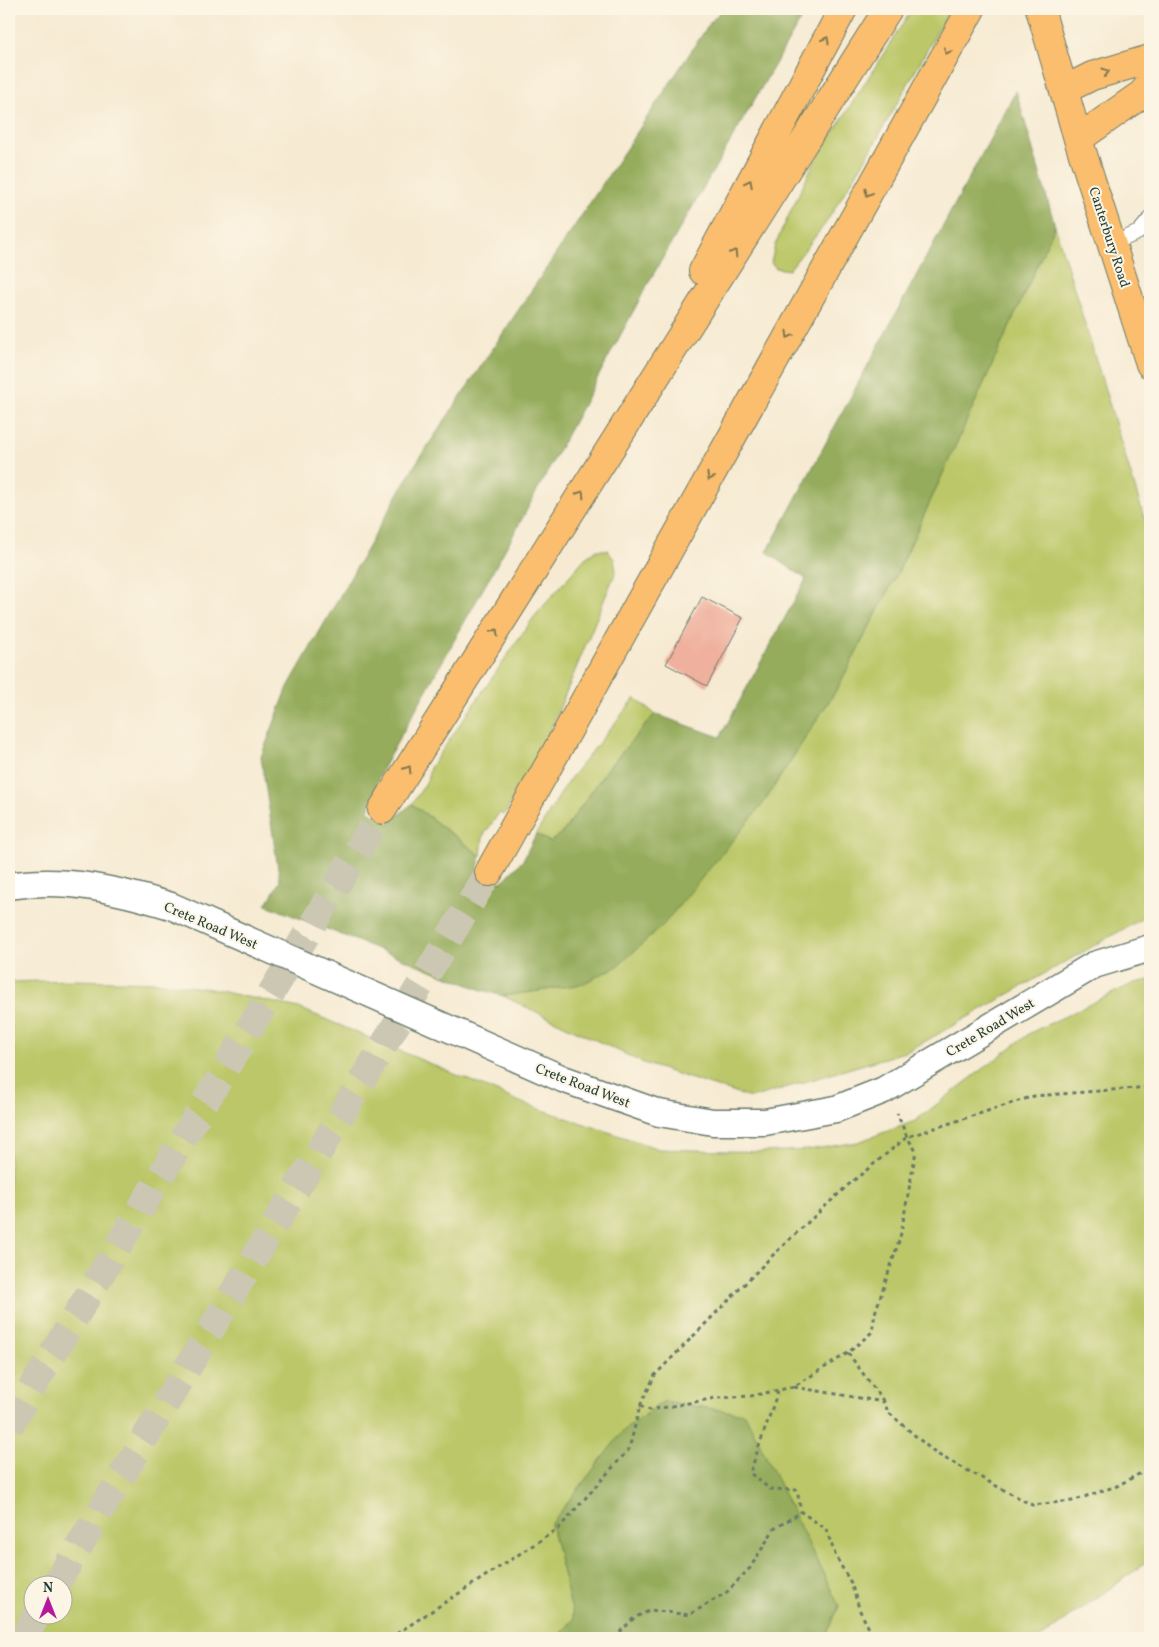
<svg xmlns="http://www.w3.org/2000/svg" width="1159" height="1647" viewBox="0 0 1159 1647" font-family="Vollkorn,serif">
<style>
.green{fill:#bbc768;stroke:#6d824e;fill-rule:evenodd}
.forest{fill:#94ac5c;stroke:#5a7448}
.building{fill:#efb09d}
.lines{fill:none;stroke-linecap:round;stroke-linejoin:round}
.highway-tunnel{stroke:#cbc7b2;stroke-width:28;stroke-dasharray:28 14;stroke-linecap:butt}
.lane-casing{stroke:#6a7a6b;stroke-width:16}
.street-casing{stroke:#6a7a6b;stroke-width:29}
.primary-casing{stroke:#6a7a6b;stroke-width:30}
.highway-casing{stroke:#6a7a6b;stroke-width:30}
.path{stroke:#6a7a6b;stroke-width:3;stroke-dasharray:4 4;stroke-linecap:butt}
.lane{stroke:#fff;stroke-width:14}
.street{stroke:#fff;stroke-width:26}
.primary{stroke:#fabe6e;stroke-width:28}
.highway{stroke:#fabe6e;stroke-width:28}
.oneway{stroke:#82774e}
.labels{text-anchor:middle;stroke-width:4;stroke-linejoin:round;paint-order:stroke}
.street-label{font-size:14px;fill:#1f3d34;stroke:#fcf5e5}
</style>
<rect width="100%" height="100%" fill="#fcf5e5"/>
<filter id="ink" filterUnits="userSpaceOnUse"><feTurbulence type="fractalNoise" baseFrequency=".02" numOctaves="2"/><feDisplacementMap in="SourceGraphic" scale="10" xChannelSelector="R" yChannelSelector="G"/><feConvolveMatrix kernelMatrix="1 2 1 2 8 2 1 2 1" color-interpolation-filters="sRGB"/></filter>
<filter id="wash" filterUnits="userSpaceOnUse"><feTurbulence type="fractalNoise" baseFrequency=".0096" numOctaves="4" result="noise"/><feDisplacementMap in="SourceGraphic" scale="20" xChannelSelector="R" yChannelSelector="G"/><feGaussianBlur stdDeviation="1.12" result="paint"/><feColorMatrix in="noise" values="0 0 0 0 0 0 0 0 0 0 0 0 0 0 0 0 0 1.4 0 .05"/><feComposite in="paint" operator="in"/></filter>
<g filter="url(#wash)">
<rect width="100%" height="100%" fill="#f6ead2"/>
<!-- green -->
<path class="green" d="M912 9H950L868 155 825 224 789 270 776 268 771 263 775 245 812 166Z
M1055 226 1150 537V914L908 1051 751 1098 646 1064 503 996 552 989 762 805 838 687 899 570Z
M597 550H607L614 559 616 571 551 729 504 815 499 813 483 836 481 856 412 804 427 781 430 768 534 617 585 558Z
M635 698 655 714 609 767 563 832 550 842 536 834 569 780Z
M73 980 156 982 210 989 299 1008 525 1104 659 1149 762 1152 808 1150 858 1142 915 1121 1030 1033 1134 983 1150 980V1560L1040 1638H825L839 1606 551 1523 574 1619 557 1638H9V982ZM32 1584H62V1614H32Z"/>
<!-- forest -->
<path class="forest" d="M723 9H807L650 280 516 530 380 773 369 811 388 823 412 804 481 856 475 877 502 882 523 860 536 834 550 842 563 832 609 767 655 714 720 737 806 579 767 552 1016 91 1055 226 899 570 838 687 762 805 663 925 618 966 582 984 552 989 503 996 479 989 266 905 280 881 261 757 288 687 413 468 712 20Z
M664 1401 745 1414 839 1606 825 1638H557L574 1619 551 1524 623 1431Z"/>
<g id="blocks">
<!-- building -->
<path class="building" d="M702 597 743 618 707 686 666 664Z"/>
</g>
</g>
<g filter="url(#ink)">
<use href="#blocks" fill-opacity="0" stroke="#6a7a6b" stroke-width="1"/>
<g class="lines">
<!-- highway-tunnel -->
<path class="highway-tunnel" d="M9 1426 382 810
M56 1584 489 872
M23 1638 38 1614"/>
<!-- lane casing -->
<g class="lane-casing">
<path id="lane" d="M1112 244 1139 232 1150 219"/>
</g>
<!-- street casing -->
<g class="street-casing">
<path id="street" d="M9 886C65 877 118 890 171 906L563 1079 659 1113 713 1122H765L836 1109 884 1090 1094 965 1150 948"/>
</g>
<!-- primary casing -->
<g class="primary-casing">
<path id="primary" d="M1040 9 1078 139 1150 364
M1064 90 1092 76 1150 59
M1078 139 1142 94 1150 84"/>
</g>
<!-- highway casing -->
<g class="highway-casing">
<path id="highway" d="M703 271 843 9
M382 810 888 9
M489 872 971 9"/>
</g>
<!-- path -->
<path class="path" d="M848 1353 884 1402
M794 1387 884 1402 888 1412 935 1453 1032 1505 1072 1501 1117 1486 1150 1468
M778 1391 750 1473 770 1489 797 1490 801 1512 826 1529 836 1557 851 1583 860 1611 874 1638
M640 1406 650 1410 716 1398 751 1396 793 1387 848 1353 872 1332 875 1313 900 1238 916 1151 907 1137 897 1113
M390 1638 558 1529 629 1449 640 1406 655 1375 775 1253 847 1186 907 1137 1034 1096 1150 1087
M614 1638 634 1618 651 1610 689 1615 727 1592 750 1568 774 1529 801 1512"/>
<!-- lane -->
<use href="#lane" class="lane"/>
<!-- street -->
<use href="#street" class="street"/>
<!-- primary -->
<use href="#primary" class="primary"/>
<!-- highway -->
<use href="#highway" class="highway"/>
</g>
<!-- one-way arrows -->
<defs><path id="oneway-chevron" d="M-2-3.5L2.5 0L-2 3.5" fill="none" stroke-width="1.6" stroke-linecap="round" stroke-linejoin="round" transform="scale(1.25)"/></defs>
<g class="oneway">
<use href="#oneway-chevron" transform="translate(826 40) rotate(-62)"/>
<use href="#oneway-chevron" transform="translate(947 51) rotate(119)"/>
<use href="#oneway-chevron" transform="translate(1106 72) rotate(-16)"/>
<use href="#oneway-chevron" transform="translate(749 183) rotate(-63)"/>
<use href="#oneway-chevron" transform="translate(868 193) rotate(119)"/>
<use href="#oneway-chevron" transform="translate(734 253) rotate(-58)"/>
<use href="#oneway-chevron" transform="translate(789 335) rotate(119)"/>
<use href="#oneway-chevron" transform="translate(710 477) rotate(119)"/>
<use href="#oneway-chevron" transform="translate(581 494) rotate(-58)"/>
<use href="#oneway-chevron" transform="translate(495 632) rotate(-58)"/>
<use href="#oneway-chevron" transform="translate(408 769) rotate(-58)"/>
</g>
</g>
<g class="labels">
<!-- street labels -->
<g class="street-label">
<text transform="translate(1110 237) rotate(72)" y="5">Canterbury Road</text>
<text transform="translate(211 925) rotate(23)" y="5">Crete Road West</text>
<text transform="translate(990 1027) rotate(-31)" y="5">Crete Road West</text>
<text transform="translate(583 1085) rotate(21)" y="5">Crete Road West</text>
</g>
</g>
<!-- margin -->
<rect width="1159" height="1647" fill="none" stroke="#fcf5e5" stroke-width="30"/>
<!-- north arrow -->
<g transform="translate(48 1600)"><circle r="24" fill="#fcf5e5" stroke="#a4ab9e"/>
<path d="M0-4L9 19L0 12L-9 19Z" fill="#b5179e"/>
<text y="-8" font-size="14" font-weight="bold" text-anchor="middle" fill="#1f3d34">N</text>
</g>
</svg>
